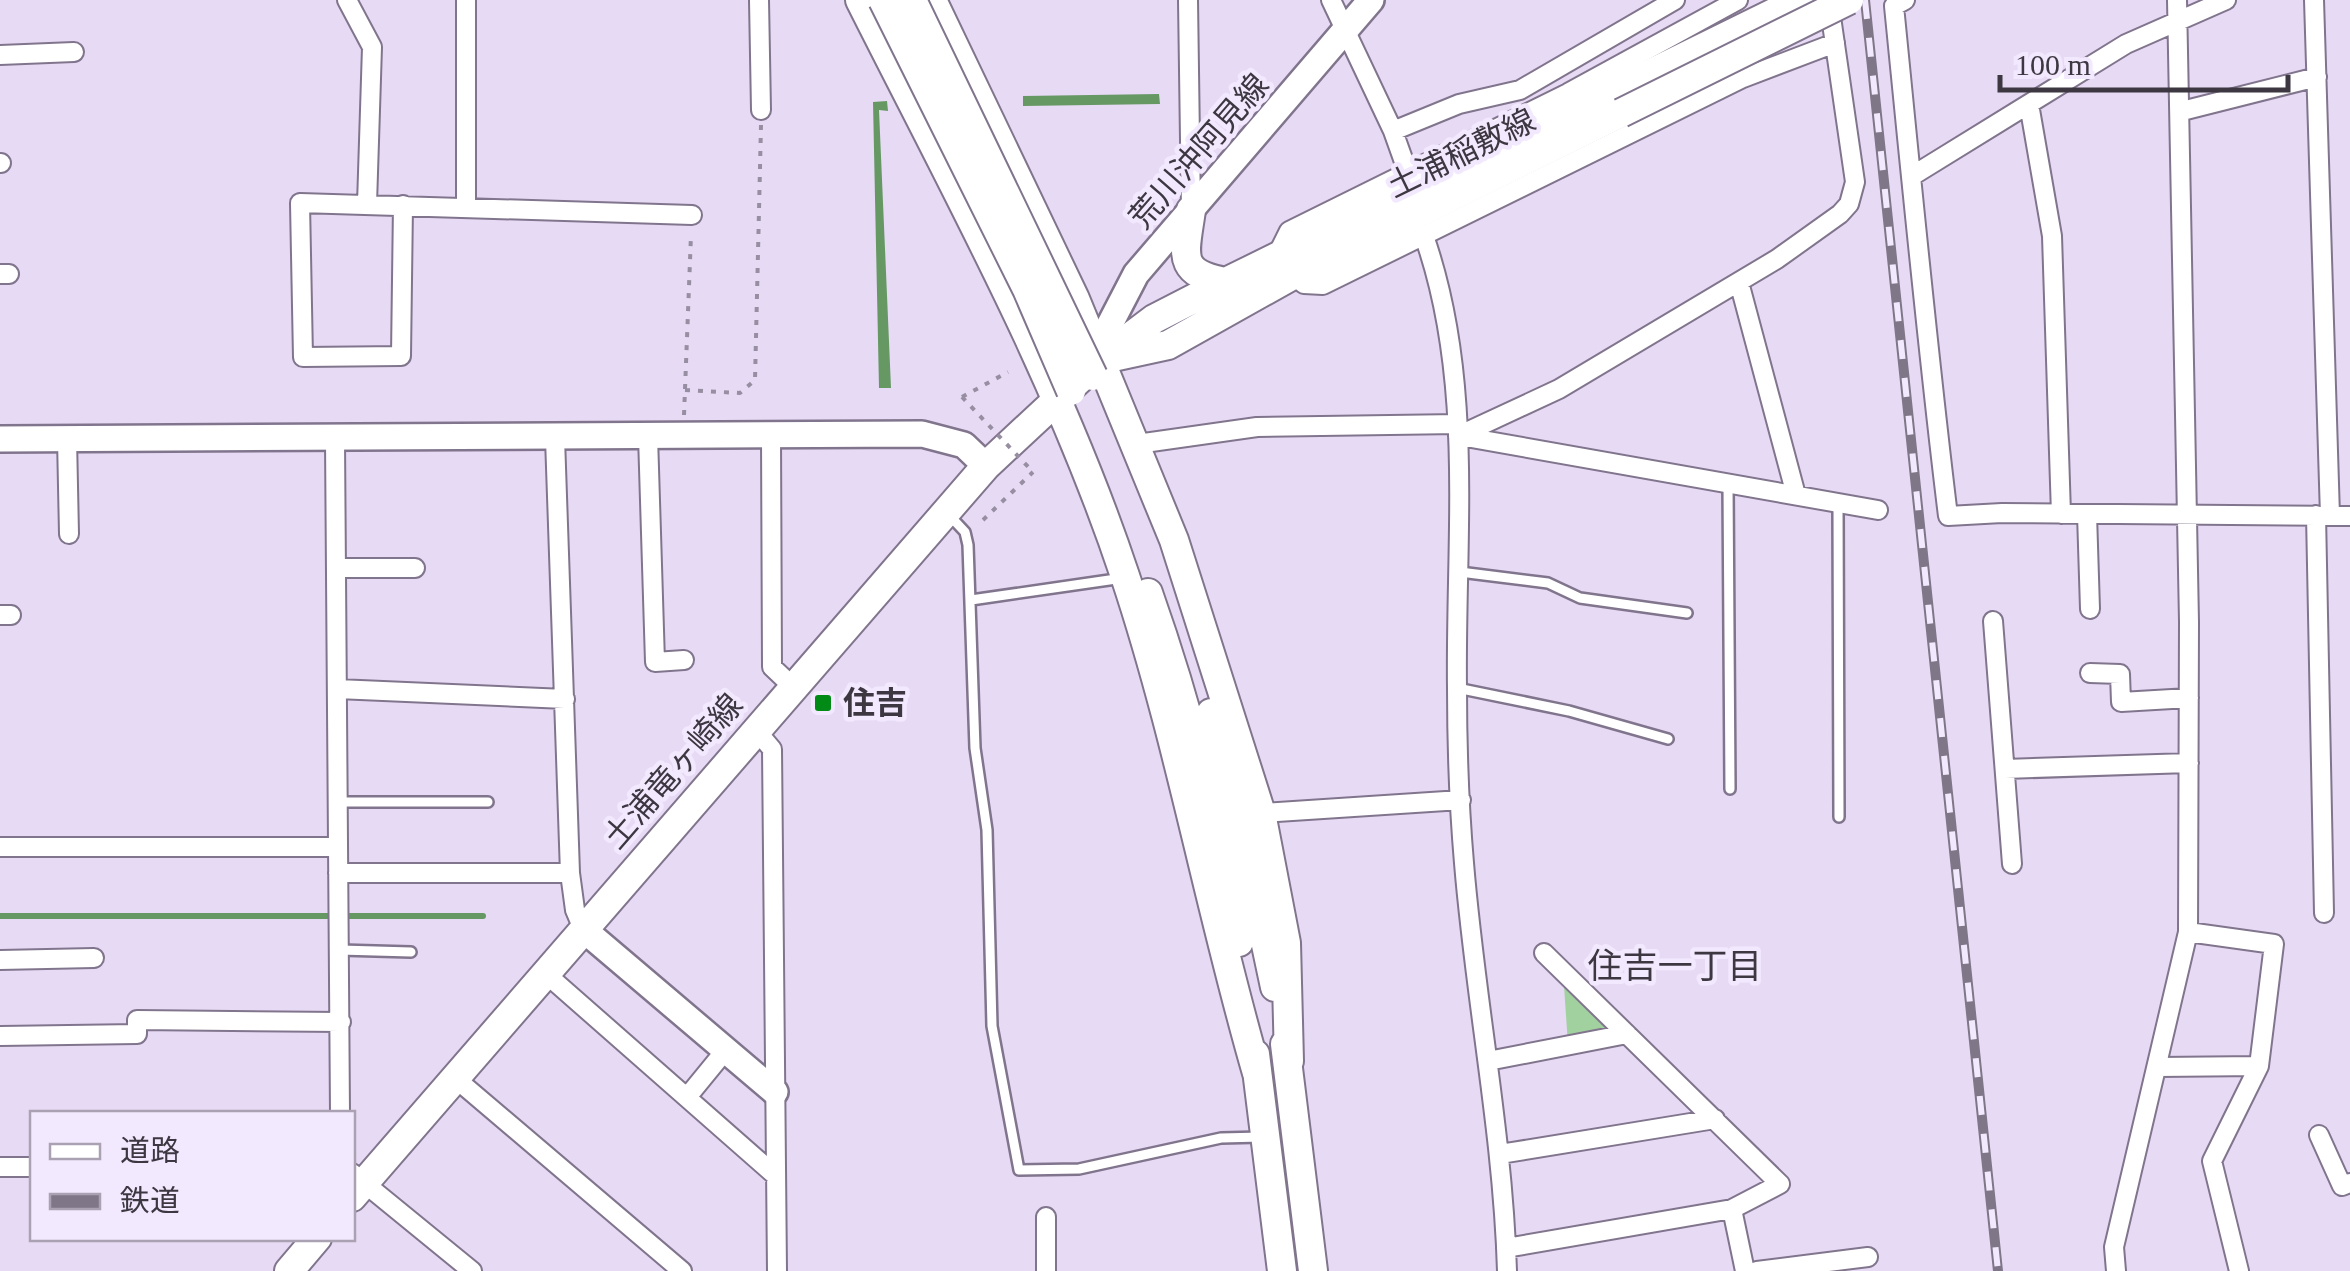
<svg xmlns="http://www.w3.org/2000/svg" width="2350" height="1271" viewBox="0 0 2350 1271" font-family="'Times New Roman','Noto Sans JP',serif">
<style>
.green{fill:#a2d1a0}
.water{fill:#669864}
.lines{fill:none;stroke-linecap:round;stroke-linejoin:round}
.stream{stroke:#669864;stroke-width:6}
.lane-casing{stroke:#81758d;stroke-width:14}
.street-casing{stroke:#81758d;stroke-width:22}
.secondary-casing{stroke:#81758d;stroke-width:30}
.primary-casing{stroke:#81758d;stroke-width:32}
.path{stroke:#978ea1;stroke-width:4;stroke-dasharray:5 8;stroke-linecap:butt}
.lane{stroke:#fff;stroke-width:9}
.street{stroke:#fff;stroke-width:18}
.secondary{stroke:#fff;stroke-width:25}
.primary{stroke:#fff;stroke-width:28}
.rail-casing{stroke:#7f7687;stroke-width:10}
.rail{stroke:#f3e9fe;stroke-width:6;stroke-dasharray:19;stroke-linecap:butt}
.primary-bridge-casing{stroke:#81758d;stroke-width:32;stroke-linecap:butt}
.path-bridge{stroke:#978ea1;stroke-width:4;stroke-dasharray:5 8;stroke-linecap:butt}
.primary-bridge{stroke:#fff;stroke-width:28}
.poi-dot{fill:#028a16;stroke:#f3e9fe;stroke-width:4}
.labels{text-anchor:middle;stroke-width:9;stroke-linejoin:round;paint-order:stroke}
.street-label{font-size:32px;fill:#3c3741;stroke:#f3e9fe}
.poi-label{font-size:32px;font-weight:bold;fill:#3c3741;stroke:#f3e9fe;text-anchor:start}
.neighbourhood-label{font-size:35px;fill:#3c3741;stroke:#f3e9fe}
</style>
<rect width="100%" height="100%" fill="#e7daf5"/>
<!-- green -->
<path class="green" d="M1563 971 1627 1034 1568 1045Z"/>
<!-- water -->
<path class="water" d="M1159 94 1160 104 1023 106V96Z
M887 101 888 111 879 110 891 388H879L873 102Z"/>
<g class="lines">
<!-- stream -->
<path class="stream" d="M1242 99H1257
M0 916H483"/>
<!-- lane casing -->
<g class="lane-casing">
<path id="lane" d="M1728 483 1730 789
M1838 503 1839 817
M950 516 965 532 968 545 975 748 987 830 992 1026 1019 1170 1079 1169 1221 1138 1261 1137
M1460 572 1548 583 1580 598 1687 613
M971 600 1123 578
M1457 688 1569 711 1668 739
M337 802H488
M340 950 411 952"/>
</g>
<!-- street casing -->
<g class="street-casing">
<path id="street" d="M347 0 372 47 367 204
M759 0 761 110
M1188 0 1191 210
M1331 0 1393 131 1459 104 1520 90 1675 0
M1905 0 1894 6C1911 176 1927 346 1948 516L2002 513 2350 516
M2314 0 2330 516
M0 55 74 52
M2029 104 2052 236 2061 514
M2182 111 2317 77
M1393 131 1408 173
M0 163H1
M1912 176 2126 44 2226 0
M403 205 401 356 303 357 300 203 692 215
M466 208V0
M1424 236C1475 381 1455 538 1457 688 1457 746 1459 805 1464 863 1475 999 1503 1134 1507 1271
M1276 257 1289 231 1568 93 1738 0
M0 274H9
M1293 275 1304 284 1323 285 1743 78 1835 43
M1739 282 1796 495
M771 435 772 667 792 686
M648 436 655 662 684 660
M1458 436 1559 389 1777 259 1840 214 1849 204 1855 182 1829 3
M1460 436 1878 510
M67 438 69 534
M555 438 570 873 575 910 583 929
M335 439 340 1114
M1137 444 1257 427 1458 424
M2087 514 2090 609
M2316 515 2324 913
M337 568H415
M0 615H11
M1993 621 2012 864
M2090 673 2120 674 2121 702 2189 698
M337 689 565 699
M755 729 772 749 777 1271
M2005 769 2189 763
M1261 813 1461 800
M0 847H337
M338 873H570
M2188 932 2274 944 2259 1066 2212 1161 2239 1271
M0 960 94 958
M545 973 776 1176
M0 1036 137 1034V1020L341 1022
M1488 1061 1627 1034
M2158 1067 2259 1066
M455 1078 682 1271
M688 1096 724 1052
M2319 1135 2342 1186 2350 1183
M1500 1154 1715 1119
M0 1167H32
M352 1173 472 1271
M1732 1209 1745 1271
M1506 1248 1732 1209 1780 1184 1544 953
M1046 1271V1217
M1757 1271 1868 1257
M2116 1271 2114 1247 2188 932 2189 622 2177 0"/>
</g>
<!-- secondary casing -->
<g class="secondary-casing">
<path id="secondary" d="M1101 359 1109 326 1136 274 1371 0
M0 439 922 434 964 445 986 466
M583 929 775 1092"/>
</g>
<!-- primary casing -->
<g class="primary-casing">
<path id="primary" d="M860 0C955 189 1058 375 1125 576 1179 738 1209 908 1257 1073
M932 0 1075 299 1174 540 1261 813 1286 943 1289 1061
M1191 210C1185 254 1175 273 1226 282
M1108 358 1168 345 1293 275 1621 113
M1148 593C1188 706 1218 824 1239 942
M1211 713 1244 841 1275 987
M1285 1044 1313 1271
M1255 1054 1282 1271
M352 1197 986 466 1101 359 1154 319 1226 282 1800 0
M289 1271 317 1238"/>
</g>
<!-- path -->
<path class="path" d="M685 390 740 393 755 380 761 125
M962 397 1008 372
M684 415 691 235
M983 520 1033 472"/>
<!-- lane -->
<use href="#lane" class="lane"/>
<!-- street -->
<use href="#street" class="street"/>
<!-- secondary -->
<use href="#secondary" class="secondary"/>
<!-- primary -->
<use href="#primary" class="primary"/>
<!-- rail casing -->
<g class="rail-casing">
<path id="rail" d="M1865 0 1998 1271"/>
</g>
<!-- rail -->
<use href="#rail" class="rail"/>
<!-- primary-bridge casing -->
<g class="primary-bridge-casing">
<path id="primary-bridge" d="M883 0 1027 289 1071 391
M912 0 1093 376
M1621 113 1849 0"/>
</g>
<!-- path-bridge -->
<path class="path-bridge" d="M962 397 1033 472"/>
<!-- primary-bridge -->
<use href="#primary-bridge" class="primary-bridge"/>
</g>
<!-- markers -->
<rect class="poi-dot" x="813" y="693" width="20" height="20" rx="5"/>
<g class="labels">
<!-- street labels -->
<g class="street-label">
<text transform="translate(1199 151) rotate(-49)" y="11">荒川沖阿見線</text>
<text transform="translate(1461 153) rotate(-26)" y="11">土浦稲敷線</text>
<text transform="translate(673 771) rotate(-49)" y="11">土浦竜ヶ崎線</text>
</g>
<!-- poi labels -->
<g class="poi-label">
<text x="843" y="714">住吉</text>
</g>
<!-- neighbourhood labels -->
<g class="neighbourhood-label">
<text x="1675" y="978">住吉一丁目</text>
</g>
</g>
<!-- legend -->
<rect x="30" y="1111" width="325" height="130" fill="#f3e9fe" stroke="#aaa2b2" stroke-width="2.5"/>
<rect x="50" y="1144" width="50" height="15" fill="#ffffff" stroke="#aaa2b2" stroke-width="2.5"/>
<text x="120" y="1161" font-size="30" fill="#3c3741">道路</text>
<rect x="50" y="1194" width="50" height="15" fill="#7f7687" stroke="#aaa2b2" stroke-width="2.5"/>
<text x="120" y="1211" font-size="30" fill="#3c3741">鉄道</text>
<!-- scale -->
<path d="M2000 75v15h288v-15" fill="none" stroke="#3c3741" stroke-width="5"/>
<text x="2015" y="75" font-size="30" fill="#3c3741" stroke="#f3e9fe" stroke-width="8" paint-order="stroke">100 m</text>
</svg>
